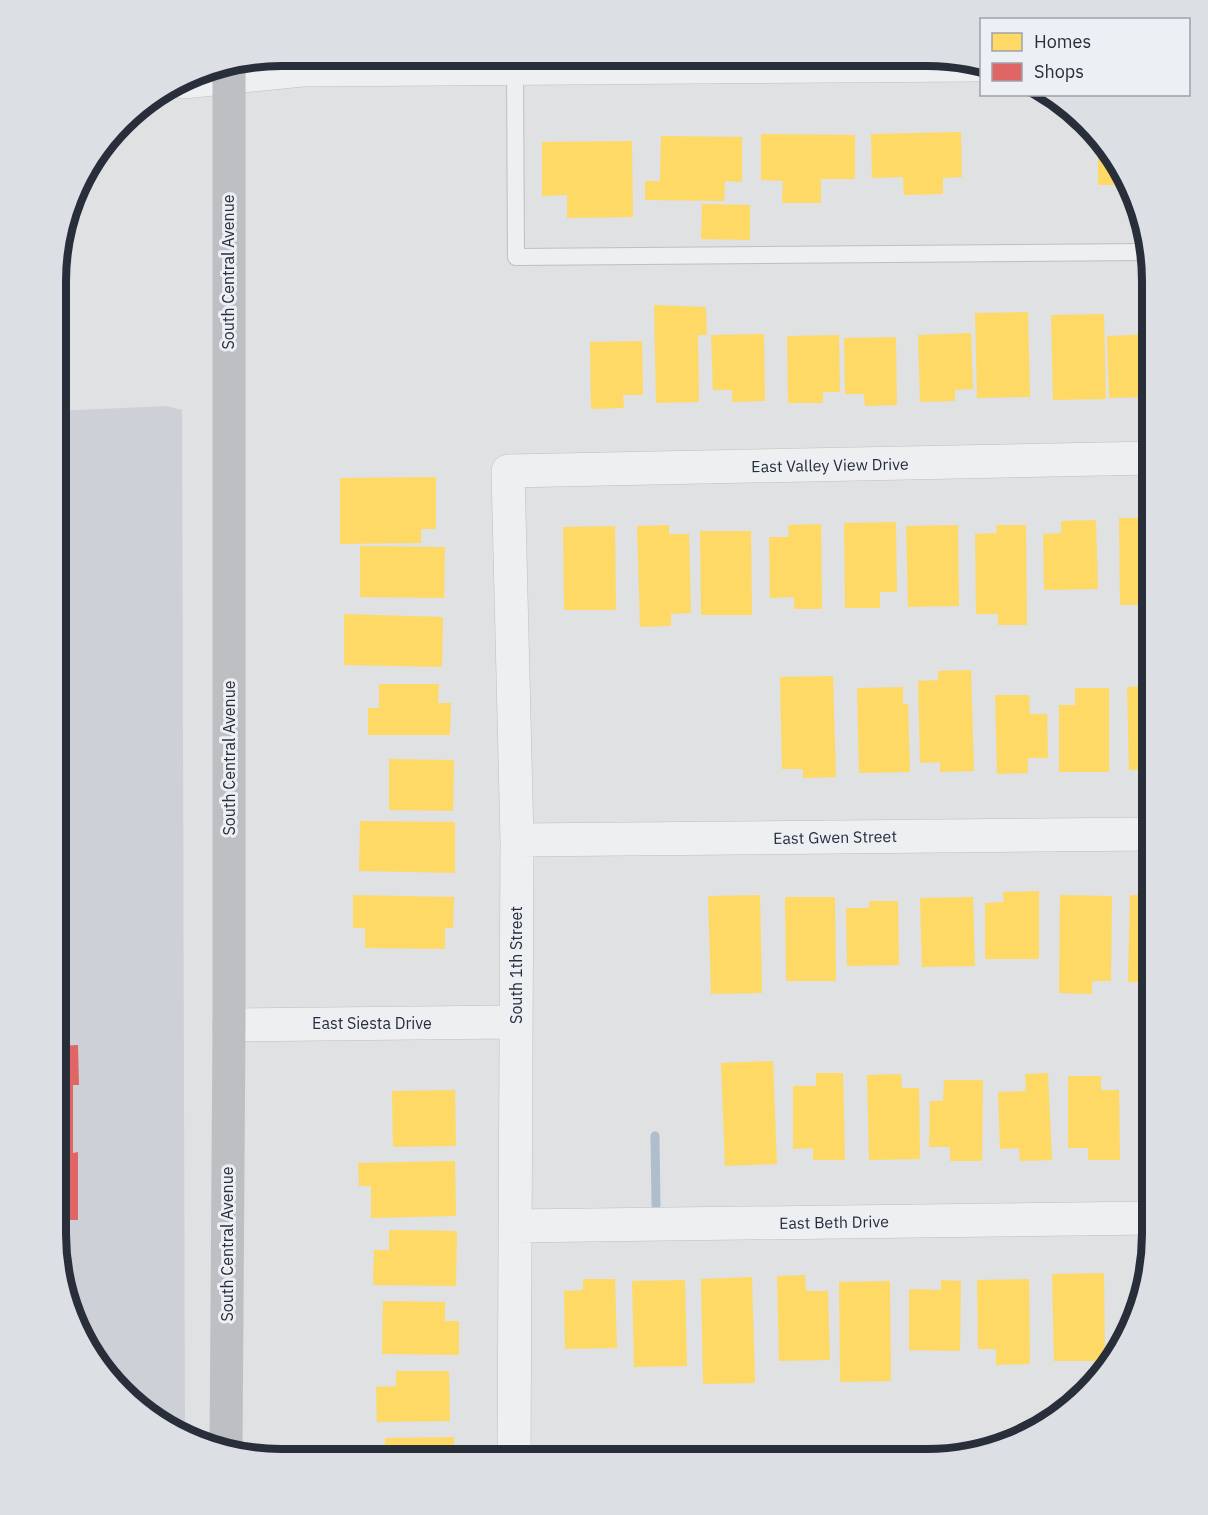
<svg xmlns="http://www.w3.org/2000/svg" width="1208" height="1515" viewBox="0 0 1208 1515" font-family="'IBM Plex Sans',sans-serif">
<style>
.built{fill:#cdd0d6}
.homes{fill:#ffd966}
.shops{fill:#e06666}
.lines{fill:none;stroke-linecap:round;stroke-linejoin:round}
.stream{stroke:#b0bdcc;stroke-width:9}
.service-casing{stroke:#bdbfc1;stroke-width:18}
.minor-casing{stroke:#bdbfc1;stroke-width:34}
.service{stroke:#eeeff0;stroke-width:16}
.minor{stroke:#eeeff0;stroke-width:33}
.secondary{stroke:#bdbfc3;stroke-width:33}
.labels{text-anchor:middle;stroke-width:6;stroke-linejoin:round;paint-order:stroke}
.street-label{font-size:16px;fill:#282e3a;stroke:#eceff3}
.rim{fill:none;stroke:#282e3a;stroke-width:8}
</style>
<rect width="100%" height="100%" fill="#dfe1e3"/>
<!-- built -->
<path class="built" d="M166 406 182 410 185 1436 156 1422 86 1346 63 1292 56 1234 57 411Z"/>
<!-- homes -->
<path class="homes" d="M961 132 962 177 943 178V194L904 195 903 177 872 178 871 134Z
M761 134 855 135V179H821V203H782L783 181 761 180Z
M661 136 742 137V182L725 181 724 201 645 200V181H660Z
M632 141 633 217 567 218V195L542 196V142Z
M1098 142 1122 169 1129 185H1098Z
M702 204 750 205V240L701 239Z
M65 230H68V247H65V277H57V251Z
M654 305 706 307 707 335H698L699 402 656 403Z
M57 310H70V341H57Z
M1028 312 1030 397 977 398 975 313Z
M1104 314 1106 399 1053 400 1051 315Z
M971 333 973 389 955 390V401L920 402 918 335Z
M764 334 765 401 732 402V390H713L711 335Z
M1152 334V397L1109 398 1107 336Z
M839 335 840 392H823V403H788L787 336Z
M896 337 897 405 865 406 864 394H845L844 338Z
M642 341 643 395H623L624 408 591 409 590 342Z
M436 477V529H421V543L340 544V478Z
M1119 518H1152V605H1120Z
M1096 520 1098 589 1044 590 1043 534 1061 533V521Z
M896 522 897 592H880V608H845L844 523Z
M821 524 822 609H794V597L770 598 769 537H789L788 525Z
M669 525V534H689L691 613 671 614V626L640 627 637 526Z
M958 525 959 606 908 607 906 526Z
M996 525H1026L1027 625H998V614H976L975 534 997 533Z
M615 526 616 610H564L563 527Z
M700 531H751L752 615H701Z
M360 546 445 547 444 598 360 597Z
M344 614 443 617 442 667 344 665Z
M971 670 974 771 940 772V762L920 763 918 681 938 680V671Z
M833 676 836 777 803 778V769H782L780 677Z
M379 684H439L438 703H451L450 735H368V708H379Z
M1152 686V770H1129L1127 687Z
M903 687V704H908L910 772 859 773 857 688Z
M1075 688H1109V772H1059V705H1075Z
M995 695H1029L1030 714H1047L1048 758H1028V773L997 774Z
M389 759 454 760 453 811 389 810Z
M360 821 455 822V873L359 871Z
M1039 891V959H985V903L1004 902 1003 892Z
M353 895 454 897 453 928H445V949L365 948V928H353Z
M760 895 762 993 711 994 708 896Z
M1060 895 1112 896 1111 981H1092V994L1059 993Z
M1130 895H1152V983L1128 982Z
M785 897H835L836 981H786Z
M973 897 975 966 922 967 920 898Z
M869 901H898L899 965 847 966 846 908H869Z
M773 1061 777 1164 725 1166 721 1063Z
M1142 1069H1152V1153L1144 1154Z
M816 1073H843L845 1160H813V1148L793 1149V1086H816Z
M1048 1073 1052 1160 1020 1161 1019 1148 1000 1149 998 1092 1026 1091 1025 1074Z
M901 1074 902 1088H919L920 1159 869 1160 867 1075Z
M1068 1076H1101V1090H1119L1120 1160H1088V1148H1068Z
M944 1080H983L982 1161H950V1147H929L930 1101H943Z
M455 1090 456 1146 393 1147 392 1091Z
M455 1161 456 1216 371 1218V1186H359L358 1163Z
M389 1230 457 1231 456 1286 373 1285 374 1250H389Z
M1104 1273 1105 1361H1054L1052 1274Z
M805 1275 806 1291H828L830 1360 779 1361 777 1276Z
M752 1277 755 1383 703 1384 701 1279Z
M583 1279H615L617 1348 565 1349 564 1291 583 1290Z
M1029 1279 1030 1364 996 1365V1349H978L977 1280Z
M685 1280 687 1366 634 1367 632 1281Z
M941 1280 961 1281 960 1351 909 1350V1289L941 1290Z
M890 1281 891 1381 840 1382 839 1282Z
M383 1301 445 1302V1321H459V1355L382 1354Z
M396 1371H449L450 1421 377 1422 376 1387 396 1386Z
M454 1437V1459H385V1438Z"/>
<!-- shops -->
<path class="shops" d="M78 1045 79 1085H73V1153L78 1152V1220H56V1046Z"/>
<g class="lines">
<!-- stream -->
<path class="stream" d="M655 1136 656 1205"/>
<!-- service casing -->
<g class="service-casing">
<path id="service" d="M515 69 516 257 1149 252"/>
</g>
<!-- minor casing -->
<g class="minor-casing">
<path id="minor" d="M183 82 302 70 976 65
M517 840 1152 834
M229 1025 516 1022
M515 1226 1152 1218
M514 1459 517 840 508 471 1152 458"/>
</g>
<!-- service -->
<use href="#service" class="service"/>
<!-- minor -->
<use href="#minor" class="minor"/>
<!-- secondary -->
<path class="secondary" d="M226 1451 229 1025V64"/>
</g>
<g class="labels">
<!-- street labels -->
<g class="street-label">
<text transform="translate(228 272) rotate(-90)" y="6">South Central Avenue</text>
<text transform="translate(830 465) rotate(-1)" y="6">East Valley View Drive</text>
<text transform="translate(229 758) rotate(-90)" y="6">South Central Avenue</text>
<text transform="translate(835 837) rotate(-1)" y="6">East Gwen Street</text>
<text transform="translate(516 965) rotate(-90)" y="6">South 1th Street</text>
<text x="372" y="1029">East Siesta Drive</text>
<text transform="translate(834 1222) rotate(-1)" y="6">East Beth Drive</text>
<text transform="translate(227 1244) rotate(-90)" y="6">South Central Avenue</text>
</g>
</g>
<!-- crop -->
<path d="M0 0H1208V1515H0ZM281 66H927A215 215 0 0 1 1142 281V1234A215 215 0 0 1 927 1449H281A215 215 0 0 1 66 1234V281A215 215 0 0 1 281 66Z" fill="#dce0e4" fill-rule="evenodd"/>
<path class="rim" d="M281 66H927A215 215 0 0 1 1142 281V1234A215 215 0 0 1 927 1449H281A215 215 0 0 1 66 1234V281A215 215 0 0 1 281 66Z"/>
<!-- legend -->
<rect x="980" y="18" width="210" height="78" fill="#eceff3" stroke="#9ea2a9" stroke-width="1.5"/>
<rect x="992" y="33" width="30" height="18" fill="#ffd966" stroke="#9ea2a9" stroke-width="1.5"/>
<text x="1034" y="48" font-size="18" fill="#282e3a">Homes</text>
<rect x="992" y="63" width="30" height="18" fill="#e06666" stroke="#9ea2a9" stroke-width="1.5"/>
<text x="1034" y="78" font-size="18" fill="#282e3a">Shops</text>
</svg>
